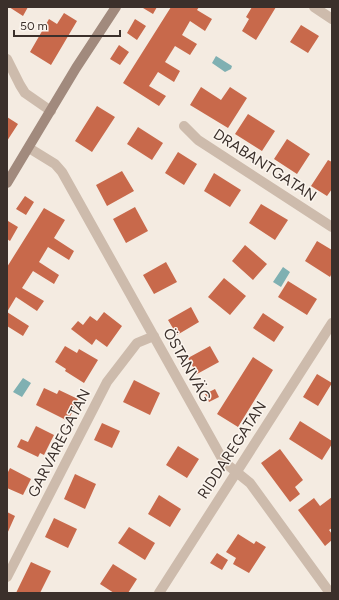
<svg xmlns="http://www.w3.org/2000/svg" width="339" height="600" viewBox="0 0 339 600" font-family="Figtree,sans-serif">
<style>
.water{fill:#7fb0b2}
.building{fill:#c8694b}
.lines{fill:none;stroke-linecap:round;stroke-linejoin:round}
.street{stroke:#cdbbac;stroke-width:10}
.secondary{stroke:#a18a7d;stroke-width:10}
.labels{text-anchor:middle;stroke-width:3;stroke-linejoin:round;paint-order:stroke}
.street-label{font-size:15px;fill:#3b302b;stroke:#fbf5ee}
</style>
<rect width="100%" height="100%" fill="#f4ebe1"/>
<!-- water -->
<path class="water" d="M216 56 232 66 231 69 225 72 212 63Z
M283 267 290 272 281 287 273 282Z
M23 378 31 383 22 397 13 392Z"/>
<!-- building -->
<path class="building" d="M9 7H28L23 16Z
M144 7H157L153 14 143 8Z
M171 7H199L197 10 212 19 205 31 190 21 182 35 197 44 190 55 175 46 165 62 180 71 174 82 158 72 149 86 166 96 159 106 123 83Z
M252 7H276L256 40 242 31 249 19 246 17Z
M64 13 77 21 51 65 30 52 49 19 57 24Z
M135 19 146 26 137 40 127 33Z
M301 25 319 36 308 53 290 42Z
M119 45 129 52 120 65 110 59Z
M201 87 221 100 230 87 247 98 228 128 190 105Z
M97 106 115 117 92 152 75 141Z
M248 114 275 131 262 151 235 134Z
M7 117 18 124 7 141Z
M138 127 163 143 152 160 127 144Z
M287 139 310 154 297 174 274 159Z
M178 152 197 164 184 185 165 173Z
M328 160 332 162V189L327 196 311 186Z
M122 171 134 191 107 206 96 185Z
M214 173 241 190 230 207 204 191Z
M25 196 34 202 26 215 16 209Z
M261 204 288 220 275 240 249 223Z
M135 207 148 231 126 243 113 219Z
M44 208 65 220 54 238 74 251 69 260 48 247 39 262 59 275 54 284 33 271 22 288 44 301 37 311 16 297 7 312V267Z
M8 221 18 227 10 241 7 239Z
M317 241 332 250V273L330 277 305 261Z
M245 245 267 264 253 280 232 261Z
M166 262 177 282 154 294 143 275Z
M224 278 246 296 230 315 208 297Z
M288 281 317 299 307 315 278 297Z
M191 307 199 322 177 335 168 320Z
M7 312 29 326 23 336 7 326Z
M104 312 122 326 107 347 96 339 92 345 71 329 78 321 83 325 90 316 97 321Z
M263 313 284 327 274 342 253 328Z
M65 346 77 353 79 349 98 360 84 383 65 371 66 369 55 362Z
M210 346 219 362 197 374 188 358Z
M253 357 273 370 238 427 217 414Z
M317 374 332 383 318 406 303 397Z
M134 380 160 393 150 415 123 402Z
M44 388 57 394 59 390 78 399 68 421 36 405Z
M215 389 219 397 209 402 205 394Z
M300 421 332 441V444L322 460 289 439Z
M102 423 120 431 112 448 94 440Z
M36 426 54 435 44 455 40 453 38 457 17 447 21 439 28 442Z
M178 446 199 459 187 478 166 465Z
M280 449 303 480 295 487 300 494 290 502 261 463Z
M10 468 31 479 23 495 7 488V474Z
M75 474 96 484 85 509 64 499Z
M159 495 181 509 170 527 148 514Z
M332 497V528L329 530 332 534V540L325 546 298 510 314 498 320 506Z
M7 512 15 516 7 534Z
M54 518 77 529 68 548 45 537Z
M129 527 155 543 145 560 118 543Z
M238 534 254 544 256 541 266 547 249 573 233 564 236 558 226 552Z
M217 553 228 560 222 570 210 563Z
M31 562 51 571 40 593H16Z
M113 564 137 579 128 593H114L100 584Z"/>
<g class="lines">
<!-- street -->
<path class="street" d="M314 7 332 19
M7 59 20 85 25 93 51 111
M184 126 198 140 332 227
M29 148 55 164 62 172 224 462 250 483 330 593
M7 577 107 382 137 343 154 336
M159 593 332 323"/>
<!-- secondary -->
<path class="secondary" d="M7 183 76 68 116 7"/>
</g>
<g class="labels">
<!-- street labels -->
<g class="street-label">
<text transform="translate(265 165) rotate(33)" y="5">DRABANTGATAN</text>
<text transform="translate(187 365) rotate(61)" y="5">ÖSTANVÄG</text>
<text transform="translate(59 443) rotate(-63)" y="5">GARVAREGATAN</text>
<text transform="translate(232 450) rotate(-57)" y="5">RIDDAREGATAN</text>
</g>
</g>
<!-- border -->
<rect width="339" height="600" fill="none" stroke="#3b302b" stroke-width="16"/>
<!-- scale -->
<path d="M14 30v6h106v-6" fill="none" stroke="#3b302b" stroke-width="2"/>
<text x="20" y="30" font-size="12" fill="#3b302b" stroke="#fbf5ee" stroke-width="3" paint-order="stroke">50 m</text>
</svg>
